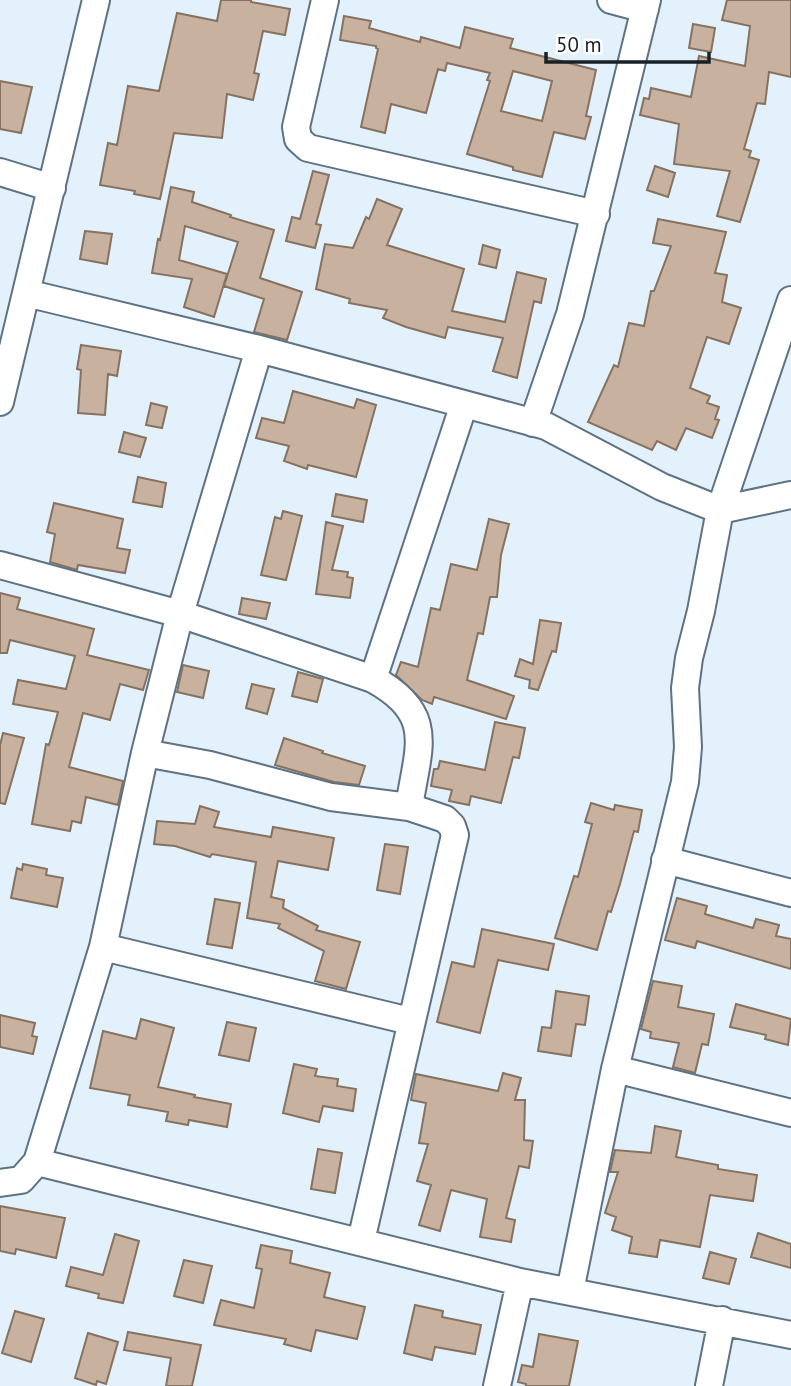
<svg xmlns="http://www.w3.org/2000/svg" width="791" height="1386" viewBox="0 0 791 1386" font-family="'PT Sans',sans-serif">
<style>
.building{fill:#c8b29f;stroke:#867260;stroke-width:2;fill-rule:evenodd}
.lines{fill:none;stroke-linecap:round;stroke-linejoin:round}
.minor-casing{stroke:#5d7283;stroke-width:30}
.minor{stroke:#fff;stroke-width:26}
</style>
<rect width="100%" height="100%" fill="#e2f1fc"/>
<!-- building -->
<path class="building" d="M221 0H251V2L290 9 285 35 263 31 254 73 259 74 253 100 227 94 222 138 174 133 160 199 134 194 135 191 100 185 108 143 117 145 128 86 159 91 177 13 217 21Z
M727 0H791V77L769 72 765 104 757 103 744 149 751 151 749 157 759 160 740 222 717 216 730 171 674 164 679 124 640 115 644 98 649 99 651 88 691 97 699 56 745 66 750 26 722 20Z
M344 16 371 21 369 28 420 42 421 37 460 48 465 27 513 39 510 48 596 70 586 116 591 117 585 139 554 132 542 177 513 170V167L467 154 490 81 487 80 490 73 447 63 445 71 438 69 426 113 391 104 385 133 361 127 378 49 376 48V46L340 40ZM513 71 552 81 542 121 501 111Z
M693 24 715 28 711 52 689 48Z
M0 81 32 87 21 133 0 129Z
M655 166 675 173 668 197 647 190Z
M313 171 329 175 316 224 321 225 315 248 286 241 292 217 300 219Z
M171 187 194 192 192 202 231 215 230 217 274 230 260 278 302 292 287 340 254 332 264 299 224 286 238 242 185 226 179 260 227 274 214 317 184 307 192 279 152 273 158 239 160 240Z
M377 199 402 209 387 245 464 269 452 311 505 322 517 272 546 279 541 303 534 301 517 378 493 371 503 338 448 327 445 338 406 327 383 318 387 310 349 303 350 299 316 289 325 244 353 248 366 217 369 219Z
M658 219 726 232 715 273 727 275 722 302 741 308 729 344 707 337 690 388 710 396 707 403 719 407 715 419 719 420 712 438 686 428 676 450 657 441 652 450 588 422 614 365 618 367 629 323 644 326 651 291H654L671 246 653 243Z
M85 231 112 234 107 264 80 259Z
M483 245 500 250 496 268 479 264Z
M81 345 121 351 117 376 108 374 105 415 78 413 81 370 77 369Z
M293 391 354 408 357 399 376 405 356 477 308 465 307 469 284 461 289 446 256 438 262 418 284 423Z
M151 403 167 407 162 428 146 425Z
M124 432 146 438 140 457 119 452Z
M138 477 166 483 162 507 133 502Z
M336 494 367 500 363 522 332 516Z
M54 503 123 519 117 548 130 550 125 573 78 565 77 570 50 562 55 534 47 532Z
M283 511 302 516 286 580 261 575 275 517 281 519Z
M489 519 509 524 501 555 497 597H490L483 634 478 633 467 680 514 696 506 719 434 697 432 704 422 700 396 675 401 662 418 667 431 608 440 610 451 564 477 570Z
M326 522 343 526 332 570 348 572 347 577 353 578 350 598 316 594Z
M0 593 20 598 17 609 94 629 87 655 149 670 143 690 120 684 110 720 83 713 69 767 123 781 118 805 86 797 81 823 72 821 70 831 32 824 46 744 49 745 58 712 13 704 18 680 66 689 75 656 10 640 7 653H0Z
M242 598 270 603 266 619 239 614Z
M540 620 561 623 556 652 552 651 538 690 529 688 530 680 515 676 520 659 533 664Z
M183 665 209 671 203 698 177 692Z
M298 672 323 679 317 702 292 696Z
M252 684 274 689 267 714 246 708Z
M495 722 525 728 519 758 513 757 501 803 471 796 469 805 449 801 452 790 431 786 434 769H438L440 761 485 770Z
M3 733 24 738 5 804 0 803V745Z
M284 738 323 751 322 753 365 766 359 785 334 782 275 765Z
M591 803 614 810 615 805 642 810 638 832 634 831 620 884 611 912 608 911 597 950 555 938 574 876 578 877 592 824 585 822Z
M200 806 219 812 214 827 271 837 273 827 334 838 328 870 278 861 271 897 284 900 283 908 318 926 316 930 360 942 346 989 315 981 324 951 278 928 280 924 247 918 256 862 212 854 210 857 175 846 154 844 157 821 195 824Z
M385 844 408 847 400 894 377 890Z
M23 864 47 869 46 875 63 878 57 907 11 898 17 868 22 870Z
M677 898 707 906 705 914 753 928 756 919 779 925 776 936 791 939V969L697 941 695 948 665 940Z
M215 899 240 903 232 948 207 944Z
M482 929 554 944 548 970 498 960 480 1033 437 1022 452 962 474 967Z
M653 981 682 986 678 1007 714 1014 708 1045 702 1044 695 1073 673 1067 679 1043 650 1038 651 1032 641 1029Z
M556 991 589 996 585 1025 576 1024 571 1056 538 1051 542 1027 551 1028Z
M736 1004 791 1019 788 1045 765 1039 766 1035 730 1027Z
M0 1015 35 1023 32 1036 37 1037 33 1054 0 1047Z
M141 1019 174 1028 158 1087 195 1095 194 1097 231 1104 227 1127 189 1120 188 1125 166 1121 168 1112 128 1105 130 1095 90 1088 103 1031 136 1039Z
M227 1022 256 1028 249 1061 219 1055Z
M294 1064 317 1069 315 1076 338 1079 337 1086 356 1089 353 1111 323 1106 319 1122 283 1113Z
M503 1073 521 1078 515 1100H525L524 1140 533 1141 529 1168 519 1166 506 1218 515 1220 511 1242 480 1237 487 1199 451 1190 440 1231 419 1225 431 1185 417 1181 428 1144 419 1143 426 1103 411 1100 416 1074 498 1091Z
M655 1126 681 1131 676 1157 718 1165V1169L757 1175 753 1201 710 1195 700 1247 660 1240 657 1257 629 1253 632 1237 612 1230 616 1217 605 1213 618 1172H610L615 1150 651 1153Z
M318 1149 342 1153 335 1193 311 1189Z
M0 1206 65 1218 56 1258 16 1249 15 1254 0 1251Z
M758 1233 791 1244V1268L751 1257Z
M115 1234 139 1241 123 1303 98 1298 99 1294 66 1286 71 1267 103 1275Z
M261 1245 292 1251 290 1263 330 1273 324 1297 365 1307 357 1339 316 1330 311 1351 284 1344 286 1339 214 1325 221 1300 254 1308 262 1269 256 1268Z
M710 1252 736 1259 729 1284 703 1278Z
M184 1260 212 1266 203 1303 174 1296Z
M415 1305 443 1311 442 1317 481 1325 475 1354 435 1347 432 1360 404 1353Z
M15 1311 44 1319 31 1362 2 1353Z
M128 1332 201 1345 192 1386H166L171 1358 124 1350Z
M88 1333 118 1342 106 1384 97 1381 96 1385 75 1378Z
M539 1334 578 1341 569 1386H526V1384L518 1382 522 1365 533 1367Z"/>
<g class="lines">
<!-- minor casing -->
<g class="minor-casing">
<path id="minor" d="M325 0 296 127 298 139 308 148 596 214
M611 0 645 9
M0 172 52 188
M26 293 259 349 546 426 662 487 720 510 791 495
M0 402 96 0
M533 423 570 314 647 0
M0 565 180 614 373 679C437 714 418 747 409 807
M373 679 464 404
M145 753 210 765 331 797 409 807 445 819 452 826 455 835 361 1241
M665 860 791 893
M103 947 410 1021
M615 1069 791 1113
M37 1162 520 1282 791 1335
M0 1183 21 1180 37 1162 103 947 145 753 180 614 259 349
M570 1291 615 1069 685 782 688 747 685 688 689 658 701 611 720 510 791 300
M497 1386 520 1282
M709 1386 722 1320"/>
</g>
<!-- minor -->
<use href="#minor" class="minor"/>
</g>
<!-- scale -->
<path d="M546 52v10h163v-10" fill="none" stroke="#182128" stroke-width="3.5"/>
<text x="556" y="52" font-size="21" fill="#182128" stroke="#ffffff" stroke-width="5" paint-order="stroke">50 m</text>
</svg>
